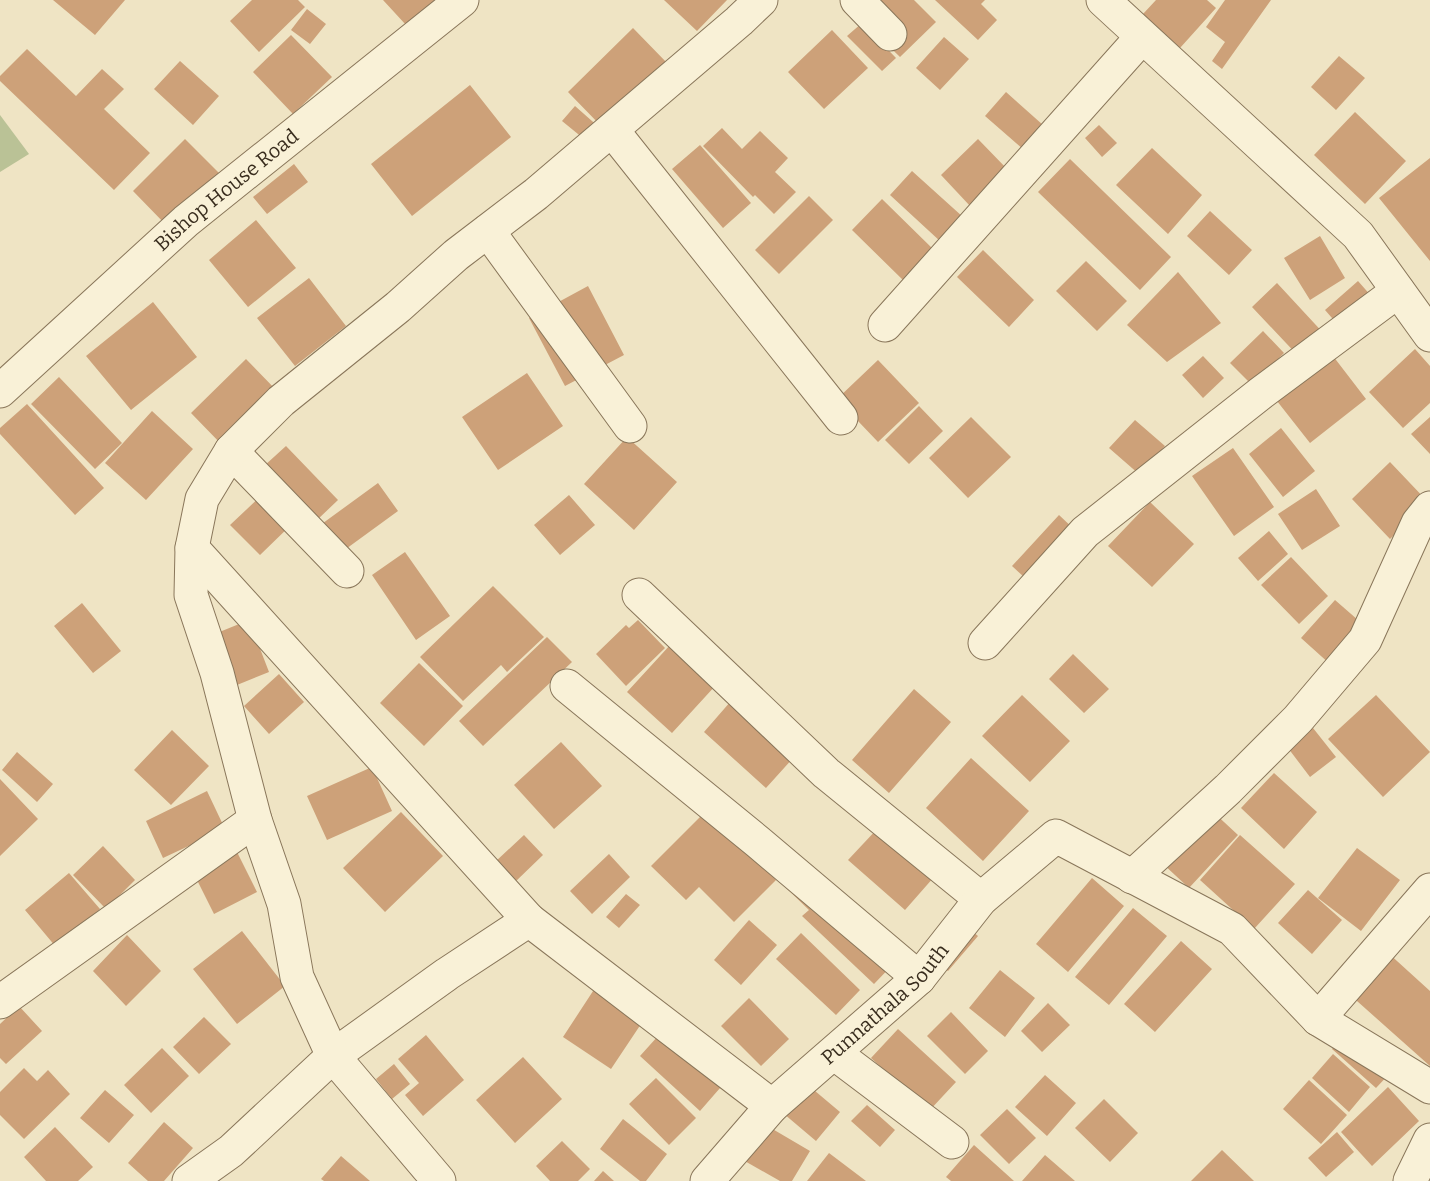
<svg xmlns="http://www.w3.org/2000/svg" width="1430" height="1181" viewBox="0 0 1430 1181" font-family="Bitter,serif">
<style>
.cemetery{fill:#bac296}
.building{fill:#cda179}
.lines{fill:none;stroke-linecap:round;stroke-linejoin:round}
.minor-casing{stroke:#89765a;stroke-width:35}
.minor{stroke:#f9f1d7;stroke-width:33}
.labels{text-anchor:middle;stroke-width:5;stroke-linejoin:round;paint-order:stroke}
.street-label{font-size:20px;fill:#392d1e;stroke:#f6eed3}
</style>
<rect width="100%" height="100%" fill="#efe4c4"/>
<!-- cemetery -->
<path class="cemetery" d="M0 115 29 154 0 172Z"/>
<!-- building -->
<path class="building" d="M53 0H125L95 35Z
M252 0H298L305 7 259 52 230 21Z
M383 0H435L406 25Z
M664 0H727L697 31Z
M882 0H914L936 22 900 57 862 20Z
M935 0H985L981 4 997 20 978 40Z
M1156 0H1207L1216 8 1180 48 1143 14Z
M1225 0H1271L1222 69 1212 61 1225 42 1206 27Z
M307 9 326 24 310 44 291 30Z
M862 23 896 58 882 71 847 36Z
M633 28 668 64 603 128 568 92Z
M832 30 868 68 824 109 788 72Z
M291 35 332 77 293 114 253 72Z
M944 37 969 59 940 90 916 68Z
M27 49 76 96 102 69 124 89 104 109 150 153 114 190 0 81V76Z
M1339 56 1365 78 1336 110 1311 87Z
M180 61 219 96 193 125 154 89Z
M470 85 511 137 412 216 371 164Z
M1006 92 1052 133 1031 156 985 116Z
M575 106 601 129 589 143 562 121Z
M1355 112 1406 161 1365 204 1314 155Z
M1099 125 1117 143 1102 157 1085 138Z
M722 128 742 149 760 131 788 158 775 172 796 192 774 214 755 195 753 197 703 146Z
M185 139 221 175 168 227 133 191Z
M978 139 1008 170 971 207 941 175Z
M700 145 751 203 723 228 672 169Z
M1152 148 1202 195 1168 234 1116 185Z
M1430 158V261L1379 198Z
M1070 159 1171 257 1140 290 1038 192Z
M294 164 308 182 267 214 253 197Z
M912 171 963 217 941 242 890 195Z
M809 196 833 220 779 274 755 250Z
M882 199 935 251 905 282 852 230Z
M1210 211 1252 250 1229 275 1187 236Z
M256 220 296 268 248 307 209 260Z
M1320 236 1345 278 1310 300 1284 258Z
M983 250 1034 300 1009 327 957 277Z
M1086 261 1127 301 1097 331 1056 291Z
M1178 272 1221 323 1167 362 1127 325Z
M309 278 346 326 295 366 257 318Z
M1358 281 1387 314 1353 342 1325 310Z
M1277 283 1327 337 1302 360 1252 307Z
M588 286 624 355 565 386 529 318Z
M153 302 197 357 131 410 86 356Z
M1263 331 1284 353 1252 385 1230 363Z
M1415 349 1430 366V403L1403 428 1369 392Z
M1203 356 1224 378 1203 398 1182 375Z
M1333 356 1366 399 1310 443 1277 401Z
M246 359 279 393 224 447 191 413Z
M878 360 919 403 878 442 837 399Z
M527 373 563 426 498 470 462 417Z
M59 377 122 443 95 469 31 404Z
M27 404 104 488 75 515 0 434V428Z
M919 406 943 431 909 464 885 440Z
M152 411 193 449 146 500 105 463Z
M971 417 1011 457 968 498 929 458Z
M1430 417V454L1411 434Z
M1135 420 1165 446 1140 475 1109 448Z
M1281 428 1315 471 1283 497 1249 454Z
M627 437 677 482 634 530 584 484Z
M286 446 338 500 316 521 264 466Z
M1233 448 1274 507 1234 536 1192 476Z
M1390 462 1428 502 1390 539 1352 499Z
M378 483 398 511 339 554 319 526Z
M1316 489 1340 526 1302 550 1278 514Z
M263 494 292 524 260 555 230 525Z
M569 495 595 525 560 555 534 525Z
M1150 502 1194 544 1152 587 1108 546Z
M1059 515 1091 545 1044 595 1012 566Z
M1269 531 1288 554 1258 581 1238 558Z
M405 552 450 616 416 640 372 575Z
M1291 557 1328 596 1299 624 1261 585Z
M493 586 544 637 507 672 501 665 463 701 420 657Z
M1335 600 1366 627 1331 665 1301 638Z
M82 603 121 651 93 673 54 626Z
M249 620 269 672 237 685 217 633Z
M638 620 665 648 626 686 596 654 626 625 629 628Z
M547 637 572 662 483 746 459 721Z
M671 644 716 685 672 733 627 692Z
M1073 654 1109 689 1084 713 1049 679Z
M419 663 463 706 424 746 380 703Z
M279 674 304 702 269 734 244 706Z
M914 689 951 722 889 793 852 760Z
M1022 695 1070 741 1030 782 982 736Z
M1376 695 1430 752 1383 797 1328 739Z
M731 701 794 757 766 788 704 732Z
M1313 728 1336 757 1310 777 1288 748Z
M172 730 209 766 171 805 134 770Z
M561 742 602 786 554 829 514 785Z
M17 752 53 784 37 802 2 770Z
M971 758 1029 811 983 861 926 808Z
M372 767 392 811 327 840 307 796Z
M1274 773 1317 812 1284 849 1241 808Z
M0 779 38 819 0 856Z
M207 791 225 829 163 858 146 821Z
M1210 809 1238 835 1189 888 1162 863Z
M707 810 776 880 734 922 699 887 686 900 651 866Z
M401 812 443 856 385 912 343 868Z
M878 828 934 877 905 910 848 860Z
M524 835 543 855 514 883 495 862Z
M1240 835 1295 884 1254 929 1200 880Z
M103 846 135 880 106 909 73 875Z
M1357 848 1400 880 1361 931 1318 898Z
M237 852 257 892 214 914 194 874Z
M609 854 630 877 592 914 570 891Z
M796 862 899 958 874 984 802 916 809 910 779 881Z
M69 873 100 909 56 947 25 910Z
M1092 878 1124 906 1068 972 1036 944Z
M1308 890 1342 920 1312 954 1278 923Z
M626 894 640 905 619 928 606 917Z
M1133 908 1167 936 1109 1005 1075 977Z
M749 920 777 945 741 985 714 960Z
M967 927 978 936 948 971 937 962Z
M242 931 285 986 237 1024 193 969Z
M801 933 860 990 836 1015 776 959Z
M127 935 161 971 126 1006 93 971Z
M1181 941 1212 969 1155 1032 1124 1004Z
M1386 951 1430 991V1066L1348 993Z
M1000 970 1035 998 1005 1037 969 1008Z
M595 988 643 1021 611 1069 563 1037Z
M749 998 789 1039 761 1066 721 1026Z
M1048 1003 1070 1025 1042 1052 1021 1031Z
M19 1006 42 1031 6 1064 0 1058V1024Z
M951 1012 988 1051 965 1074 927 1036Z
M204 1017 231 1044 199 1074 173 1047Z
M667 1026 727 1080 700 1111 640 1056Z
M898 1029 956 1082 929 1111 871 1058Z
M1348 1032 1392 1071 1376 1088 1332 1049Z
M426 1035 464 1080 423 1116 405 1095 419 1083 398 1059Z
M162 1048 189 1076 151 1113 124 1085Z
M1333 1054 1370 1087 1349 1112 1312 1078Z
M523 1057 562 1099 515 1143 476 1100Z
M394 1064 410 1084 392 1099 376 1079Z
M24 1068 37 1081 48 1070 70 1094 24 1139 0 1115V1092Z
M1045 1075 1076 1103 1047 1136 1015 1107Z
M656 1078 696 1118 669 1145 629 1104Z
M802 1080 840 1112 816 1141 777 1108Z
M1309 1080 1347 1115 1321 1144 1283 1109Z
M1388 1087 1419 1121 1372 1166 1341 1132Z
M105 1090 134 1115 109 1143 80 1118Z
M1104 1099 1138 1133 1110 1162 1075 1128Z
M867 1105 895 1130 880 1147 851 1121Z
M1007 1109 1036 1138 1009 1164 980 1135Z
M623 1119 667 1154 646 1181H640L600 1149Z
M164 1122 193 1148 164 1181H148L128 1163Z
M764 1124 810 1151 792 1181H780L743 1160Z
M55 1127 93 1167 78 1181H46L24 1157Z
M1337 1132 1354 1152 1326 1177 1308 1158Z
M562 1141 590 1169 578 1181H550L536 1166Z
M974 1145 1014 1181H951L946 1177Z
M1222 1150 1254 1181H1191Z
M829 1153 866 1181H807Z
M1045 1155 1075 1181H1022Z
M341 1156 370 1181H324L321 1179Z
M603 1171 614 1181H594Z"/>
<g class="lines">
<!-- minor casing -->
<g class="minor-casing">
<g id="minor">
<path d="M857 0 890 34"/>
<path d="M1103 0 1358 235 1430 335"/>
<path d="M612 130 841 418"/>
<path d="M488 231 630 426"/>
<path d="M885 325 1142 37"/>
<path id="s1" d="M0 391 186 221 462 0"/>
<path d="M231 451 347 571"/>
<path d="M192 548 529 920"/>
<path d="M639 595 826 773 981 899"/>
<path d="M985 643 1085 532 1261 393 1398 291"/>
<path d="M567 686 758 842 919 978"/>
<path d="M1132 877 1228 789 1298 719 1365 640 1418 523 1430 508"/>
<path d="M0 1002 255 820"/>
<path d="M1318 1019 1430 890"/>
<path d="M834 1053 952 1142"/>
<path id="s2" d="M189 1181 231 1151 333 1056 447 974 529 920 772 1106 919 978 981 899 1056 836 1232 929 1318 1019 1430 1087"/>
<path d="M439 1181 333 1056 297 977 284 904 255 820 217 673 191 595 192 548 202 499 231 451 281 401 398 307 456 255 536 194 739 21 761 0"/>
<path d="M707 1181 772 1106"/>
<path d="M1410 1181 1430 1140"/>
</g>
</g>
<!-- minor -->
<use href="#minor" class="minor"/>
</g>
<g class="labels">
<!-- street labels -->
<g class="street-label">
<text dy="7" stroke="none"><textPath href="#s1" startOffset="303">Bishop House Road</textPath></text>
<text dy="7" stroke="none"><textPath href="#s2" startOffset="888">Punnathala South</textPath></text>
</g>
</g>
</svg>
